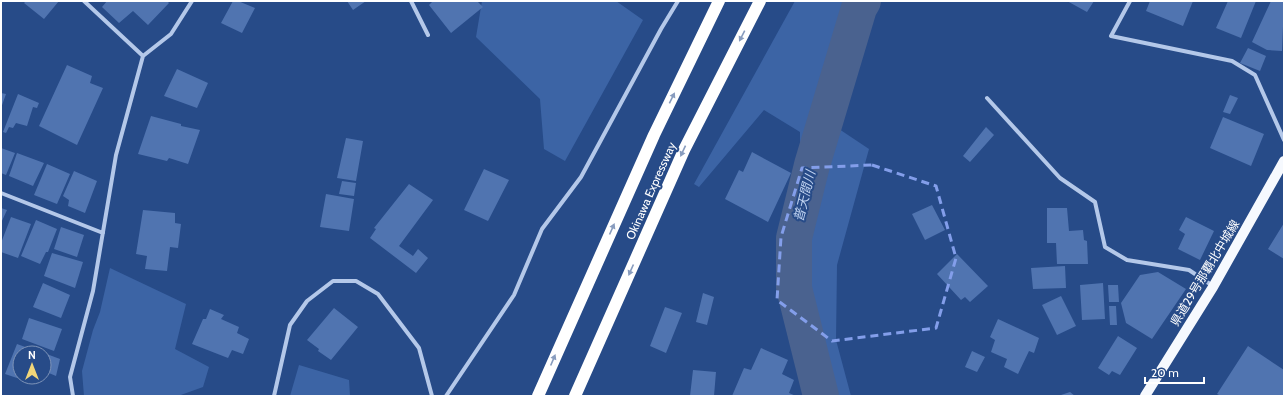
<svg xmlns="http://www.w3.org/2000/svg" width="1285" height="397" viewBox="0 0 1285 397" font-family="Cabin,'Noto Sans JP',sans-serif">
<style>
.green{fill:#3c64a5}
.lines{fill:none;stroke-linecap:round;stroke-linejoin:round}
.river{stroke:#4a628f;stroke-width:36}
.building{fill:#5074b0}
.minor{stroke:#b4c8e9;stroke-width:4}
.primary{stroke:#f6f9fe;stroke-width:10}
.motorway{stroke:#fff;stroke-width:12}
.oneway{fill:#889cbe}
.marked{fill:none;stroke:#839eea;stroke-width:3;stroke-dasharray:8 5;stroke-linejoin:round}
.labels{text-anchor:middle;stroke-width:4;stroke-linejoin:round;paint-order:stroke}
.street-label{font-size:12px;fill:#fff;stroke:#274b88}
.water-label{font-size:13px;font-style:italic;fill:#bfd2f0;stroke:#274b88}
</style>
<rect width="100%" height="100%" fill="#274b88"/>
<!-- green -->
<path class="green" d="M482 1H616L643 20 565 161 544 149 540 99 476 37Z
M795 1H873L867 30 836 127 869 149 837 265 836 340 851 396H815L786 234 800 170V132L764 110 699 187 694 184Z
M110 268 186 304 175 349 209 367 203 387 178 396H84L82 371 93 330 100 312Z
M299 365 349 380 350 396H290Z"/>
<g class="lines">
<!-- river -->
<path class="river" d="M821 396 794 288V238L812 165 859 8 863 1"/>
</g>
<!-- building -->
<path class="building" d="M26 1H59L44 19 24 3Z
M107 1H167L169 3 148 25 133 11 119 23 102 7Z
M233 1H238L255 8 242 33 221 23Z
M347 1H366L353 10Z
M433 1H477L483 7 451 33 429 5Z
M1067 1H1094L1087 12Z
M1150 1H1193L1183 26 1146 11Z
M1228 1H1256L1241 38 1216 28Z
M1271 1 1284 2 1282 51 1267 50 1252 42Z
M1248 48 1266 56 1260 71 1240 63Z
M67 65 92 76 90 83 103 88 77 145 39 126Z
M177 69 208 83 197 108 164 96Z
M1 93 6 94 1 108Z
M18 94 39 103 37 108 33 107 27 126 16 123 13 128 9 127 6 133 3 132Z
M1230 95 1238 98 1230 114 1223 112Z
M151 116 181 124V126L200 130 188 164 169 158 167 161 138 154Z
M1223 117 1264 134 1251 166 1210 148Z
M986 127 994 135 970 162 963 156Z
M346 138 363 141 356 181 337 178Z
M1 148 15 153 6 175 1 173Z
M752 152 791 173 768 222 725 199 739 170 743 172Z
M17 153 44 163 33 186 9 176Z
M47 164 70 174 57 204 34 195Z
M484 169 509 180 488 221 464 210Z
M74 171 97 181 85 213 68 206 69 200 63 196Z
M342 181 356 183 354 196 339 194Z
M409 184 433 200 399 246 413 256 418 249 428 258 416 273 370 238 376 229 374 228Z
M326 194 354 199 349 231 320 227Z
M932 205 945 230 925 240 912 214Z
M1 208 7 210 1 223Z
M1047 208H1067L1069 231 1083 230 1084 240 1087 241 1088 264H1057L1056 243H1047Z
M143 210 175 213V223L181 224 178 248 170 247 167 271 145 269 147 256 136 254Z
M11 217 31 224 18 258 1 252V243Z
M1186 217 1214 231 1200 260 1178 249 1185 234 1179 230Z
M36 220 57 229 48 252H46L40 264 21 256Z
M1284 223V259L1268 249Z
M61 227 84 235 77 257 54 249Z
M52 253 83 262 75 288 44 276Z
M957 254 988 286 970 302 965 297 961 300 937 274Z
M1065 266 1066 288 1033 289 1031 268Z
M1158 272 1186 289 1152 339 1126 323 1121 303 1140 275Z
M43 283 70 295 61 318 33 307Z
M1103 283 1105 319 1082 320 1080 285Z
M1108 285H1118L1119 302H1109Z
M703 293 714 297 707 325 696 322Z
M1061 296 1076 326 1057 335 1042 305Z
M1109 306H1116L1117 325H1110Z
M665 307 682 313 666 353 650 346Z
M334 308 358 327 331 360 318 351 319 349 307 340Z
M210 309 224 315 221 319 239 327 237 333 249 339 243 354 232 350 228 358 192 344 203 319H206Z
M29 318 62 329 54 351 22 339Z
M998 319 1039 338 1034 353 1029 351 1018 374 1004 367 1007 359 991 352 995 340 990 337Z
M1118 336 1137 348 1120 375 1112 371 1109 375 1098 368Z
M17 344 42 353H20V377H39L35 384 5 374Z
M1248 346 1284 370V396H1221L1217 394Z
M761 348 788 360 782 374 794 380 789 393 796 396H732L744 368 751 370Z
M972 351 985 357 977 372 965 367Z
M44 353 60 359 56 376 44 371Z
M693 370 716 372 714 396H690Z
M1070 392 1075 396H1058Z"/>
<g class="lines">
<!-- minor -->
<path class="minor" d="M84 1 143 56
M411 1 428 35
M1130 1 1111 36 1232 61 1255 75 1284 140
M987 98 1060 178 1095 202 1105 247 1127 260 1189 270 1213 286
M1 193 103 233
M73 396 70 377 93 291 116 155 143 56 171 34 192 1
M274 396 290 325 307 301 333 281H356L378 294 419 348 432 396
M446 396 514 295 542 229 581 177 661 29 678 1"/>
<!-- primary -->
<path class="primary" d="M1145 396 1213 287 1284 161"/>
<!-- motorway -->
<path class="motorway" d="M538 396 654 135 719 1
M575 396 684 150 760 1"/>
</g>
<!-- one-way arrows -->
<defs><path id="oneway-solid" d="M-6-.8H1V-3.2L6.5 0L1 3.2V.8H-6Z"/></defs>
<g class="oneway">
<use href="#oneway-solid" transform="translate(742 36) rotate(117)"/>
<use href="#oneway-solid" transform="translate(672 98) rotate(-64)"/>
<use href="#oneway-solid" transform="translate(683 151) rotate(115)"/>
<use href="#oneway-solid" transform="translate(612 229) rotate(-66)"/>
<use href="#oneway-solid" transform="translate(631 270) rotate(114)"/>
<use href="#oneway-solid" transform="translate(553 360) rotate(-67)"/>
</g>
<!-- marked area -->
<path class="marked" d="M872 165 936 186 956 258 936 328 832 341 777 300 781 237 802 168Z"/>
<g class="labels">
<!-- street labels -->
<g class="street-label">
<text transform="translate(651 191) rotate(-66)" y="4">Okinawa Expressway</text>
<text transform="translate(1205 273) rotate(-59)" y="4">県道29号那覇北中城線</text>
</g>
<!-- water labels -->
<g class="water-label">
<text transform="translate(804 196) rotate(-76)" y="5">普天間川</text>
</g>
</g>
<!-- border -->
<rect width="1285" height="397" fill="none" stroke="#ffffff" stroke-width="4"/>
<!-- north arrow -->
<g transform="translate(32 365)"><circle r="19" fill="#274b88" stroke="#7d93b8"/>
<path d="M0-3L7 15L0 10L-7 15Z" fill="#f1d679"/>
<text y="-6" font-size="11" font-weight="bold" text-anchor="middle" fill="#ffffff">N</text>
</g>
<!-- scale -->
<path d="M1145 377v6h59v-6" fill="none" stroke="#ffffff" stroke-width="2"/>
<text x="1151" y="377" font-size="12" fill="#ffffff" stroke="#274b88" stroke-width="3" paint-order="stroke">20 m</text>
</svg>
